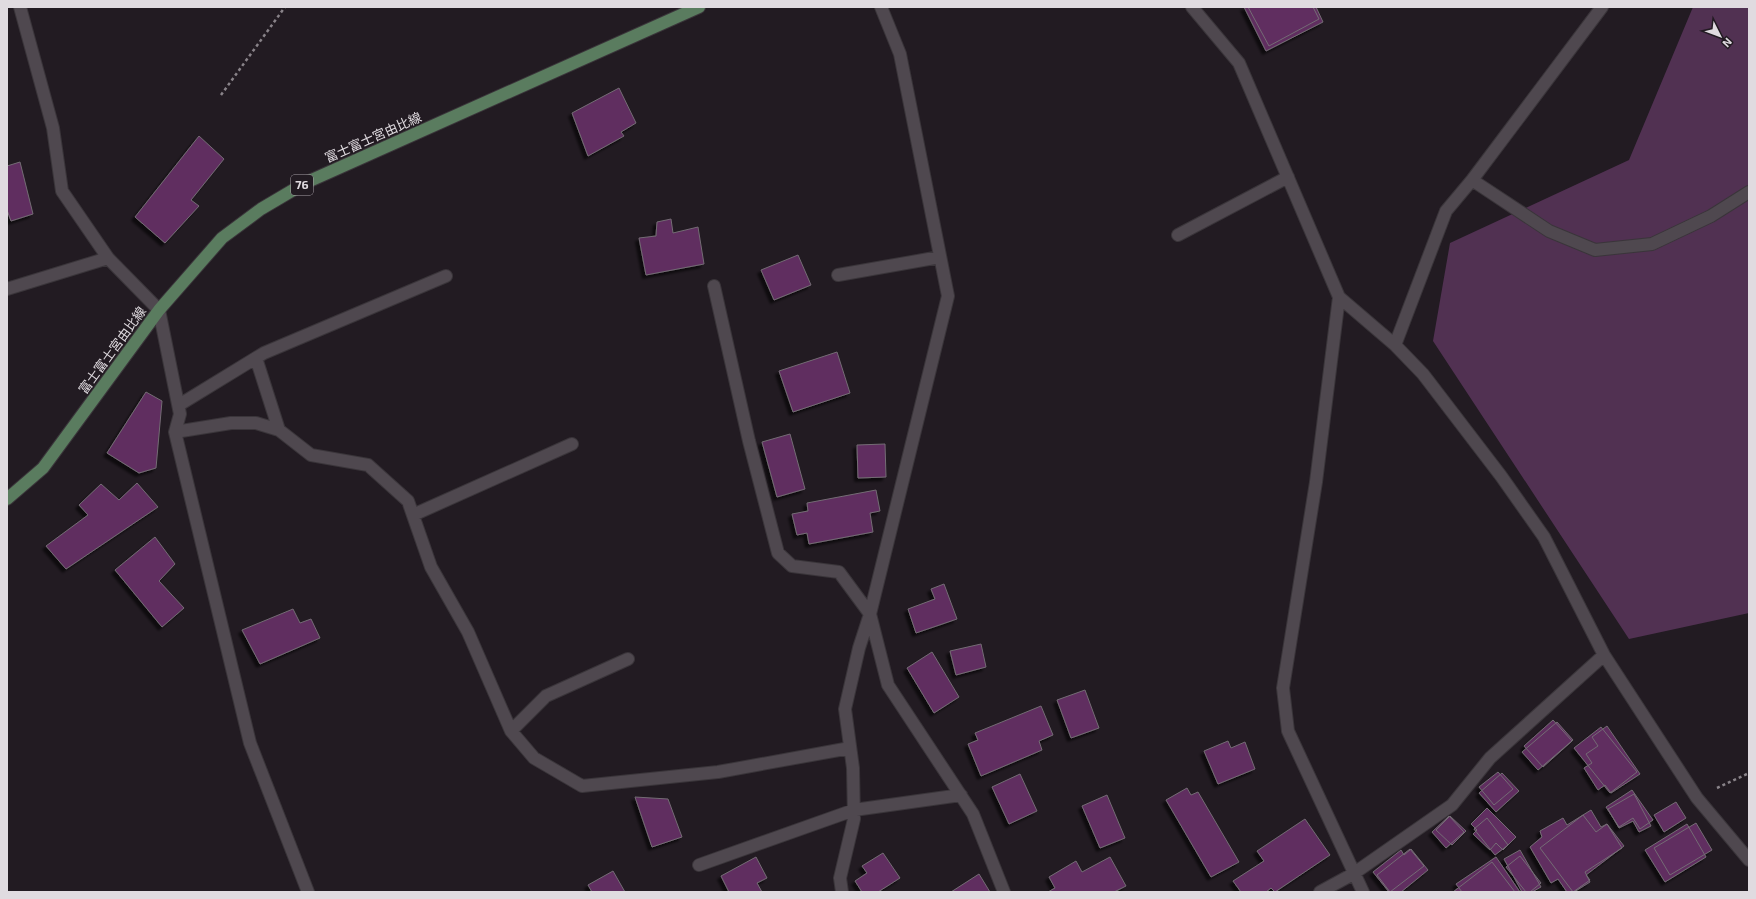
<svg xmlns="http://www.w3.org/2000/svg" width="1756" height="899" viewBox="0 0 1756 899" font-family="'Exo 2','Noto Sans JP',sans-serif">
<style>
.green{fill:#513152}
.building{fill:#602d61;stroke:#746c74;filter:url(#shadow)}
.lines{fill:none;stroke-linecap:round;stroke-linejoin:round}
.minor-casing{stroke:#3a353a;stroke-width:14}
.major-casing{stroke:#3a353a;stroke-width:14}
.path{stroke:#898389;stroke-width:2.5;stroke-dasharray:3 3;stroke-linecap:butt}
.minor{stroke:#4f484f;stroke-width:12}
.major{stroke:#5a7c5f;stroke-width:12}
.labels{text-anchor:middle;stroke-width:3;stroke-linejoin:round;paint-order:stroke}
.shield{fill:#221b22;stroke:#a7a1a7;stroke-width:1}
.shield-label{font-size:12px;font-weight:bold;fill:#e0dbe0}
.street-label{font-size:13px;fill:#e0dbe0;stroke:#221b22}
</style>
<defs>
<filter id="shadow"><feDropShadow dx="-3.5" dy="3.5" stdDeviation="1" flood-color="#0009"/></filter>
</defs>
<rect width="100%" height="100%" fill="#221b22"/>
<!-- green -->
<path class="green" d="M1693 7H1749V613L1629 639 1433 341 1450 243 1629 160Z"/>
<!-- building -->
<path class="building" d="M1244 7H1316L1323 22 1266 51Z
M1248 7H1313L1319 19 1269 46Z
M619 88 636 123 621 132 624 136 588 156 572 113Z
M199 136 224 159 191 200 199 206 165 243 135 217Z
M20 162 33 214 11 221 7 210V166Z
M671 219 673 233 698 227 704 264 646 275 639 238 656 236 657 222Z
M798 255 811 285 774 300 761 270Z
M837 352 850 393 793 412 779 371Z
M146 392 162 401 156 468 139 473 107 453Z
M790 434 805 489 777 497 762 442Z
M885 444 886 477 858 478 857 445Z
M137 483 158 507 66 569 46 546 88 515 79 505 101 484 119 500Z
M876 490 880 511 870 513 873 532 809 544 807 533 797 535 792 514 808 511 807 503Z
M155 537 175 564 159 581 184 608 162 627 115 570Z
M944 584 957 619 916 633 908 609 935 599 931 589Z
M293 609 300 623 311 619 320 638 260 664 242 630Z
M981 644 986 667 956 675 950 651Z
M932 652 959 697 934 713 907 668Z
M1085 690 1099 728 1071 738 1057 700Z
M1041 706 1053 735 1039 741 1042 750 981 776 968 744 978 740 975 733Z
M1553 720 1572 741 1543 767 1524 746Z
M1557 722 1573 740 1538 770 1522 752Z
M1607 726 1640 774 1611 793 1605 785 1598 790 1584 768 1592 763 1586 754 1598 746 1592 737Z
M1601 727 1637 772 1610 793 1574 748Z
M1228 741 1231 748 1245 742 1255 769 1218 784 1204 751Z
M1498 772 1513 789 1494 805 1479 787Z
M1502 773 1519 791 1496 812 1479 793Z
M1020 774 1037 811 1009 824 992 787Z
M1187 788 1191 795 1198 792 1239 862 1211 877 1166 800Z
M1632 790 1653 820 1640 829 1633 818 1619 827 1606 807Z
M1634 794 1651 826 1639 832 1633 821 1619 828 1608 809Z
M1107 795 1125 838 1100 848 1082 806Z
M635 797 668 799 682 837 652 847Z
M1676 802 1686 818 1664 832 1654 815Z
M1487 808 1516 837 1503 850 1496 843 1490 850 1473 834 1477 830 1471 824Z
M1591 810 1601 827 1607 824 1622 848 1585 872 1590 882 1574 892H1567L1558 879 1551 883 1530 847 1542 837 1540 831 1563 818 1567 825Z
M1583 815 1596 832 1607 824 1624 846 1586 875 1590 880 1573 892 1540 848Z
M1449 816 1464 832 1446 848 1432 832Z
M1450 816 1466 831 1452 845 1436 830Z
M1487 818 1508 845 1495 855 1474 829Z
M1305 819 1330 855 1275 892 1271 888 1266 892H1241L1233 881 1264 861 1257 851Z
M1696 823 1712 850 1670 875 1654 848Z
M1687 824 1706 857 1665 882 1645 850Z
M1410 849 1424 866 1390 892 1377 875Z
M1411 849 1428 870 1401 892H1389L1373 872 1401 850 1404 855Z
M1520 850 1541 887 1532 892H1522L1504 859Z
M883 853 900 878 878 892H862L855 881 867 873 862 866Z
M1520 856 1541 883 1530 892H1526L1506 867Z
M756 857 767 878 757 883 762 892H729L721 876Z
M1110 857 1126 886 1114 892H1048L1055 888 1049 877 1076 861 1082 872Z
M1496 857 1520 892H1462L1456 884Z
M1492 862 1515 892H1453Z
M613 871 625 892H592L588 885Z
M979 874 990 892H951Z"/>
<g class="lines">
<!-- minor casing -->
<g class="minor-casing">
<path id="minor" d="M20 7 53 128 62 191 108 258 159 310 180 414 175 432 250 743 308 892
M881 7 900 54 948 296 870 614 888 685 973 814 1004 892
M1192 7 1239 63 1339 297 1395 345 1423 374 1501 476 1544 537 1604 655 1697 798 1749 860
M1472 180 1549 231 1595 250 1652 244 1711 216 1749 192
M1178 235 1288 177
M838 275 940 257
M714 286 749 441 778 553 792 566 839 572 870 614 859 648 845 709 853 768 854 819 840 878 842 892
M7 289 108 258
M1339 297 1316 482 1283 688 1288 731 1363 892
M1395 345 1446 211 1472 180 1602 7
M256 358 279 430
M179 405 264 353 446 276
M175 432 231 423H256L279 430 311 455 368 465 408 501 431 567 468 632 511 731 534 758 582 786 718 772 850 748
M413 515 572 444
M511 731 546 696 628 659
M699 865 854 810 961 795
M1320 892 1353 874 1452 805 1490 758 1604 655"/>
</g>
<!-- major casing -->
<g class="major-casing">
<path id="major" d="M7 499 43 468 159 310 222 238 261 209 305 183 699 7"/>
</g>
<!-- path -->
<path class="path" d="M221 95 285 7
M1717 788 1749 773"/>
<!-- minor -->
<use href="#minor" class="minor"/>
<!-- major -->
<use href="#major" class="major"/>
</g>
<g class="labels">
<!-- shield labels -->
<rect class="shield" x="291" y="175" width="22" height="20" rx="3"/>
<g class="shield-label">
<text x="302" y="189">76</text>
</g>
<!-- street labels -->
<g class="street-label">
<text transform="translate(373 137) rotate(-24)" y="5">富士富士宮由比線</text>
<text transform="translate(112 350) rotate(-54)" y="5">富士富士宮由比線</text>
</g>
</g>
<!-- border -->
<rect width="1756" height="899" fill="none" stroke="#e0dbe0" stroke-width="16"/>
<!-- north arrow -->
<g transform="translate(1720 36) rotate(132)" stroke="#221b22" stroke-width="3" paint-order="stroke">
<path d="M0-3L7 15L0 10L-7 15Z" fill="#e0dbe0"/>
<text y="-6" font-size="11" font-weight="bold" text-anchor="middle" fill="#e0dbe0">N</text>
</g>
</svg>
